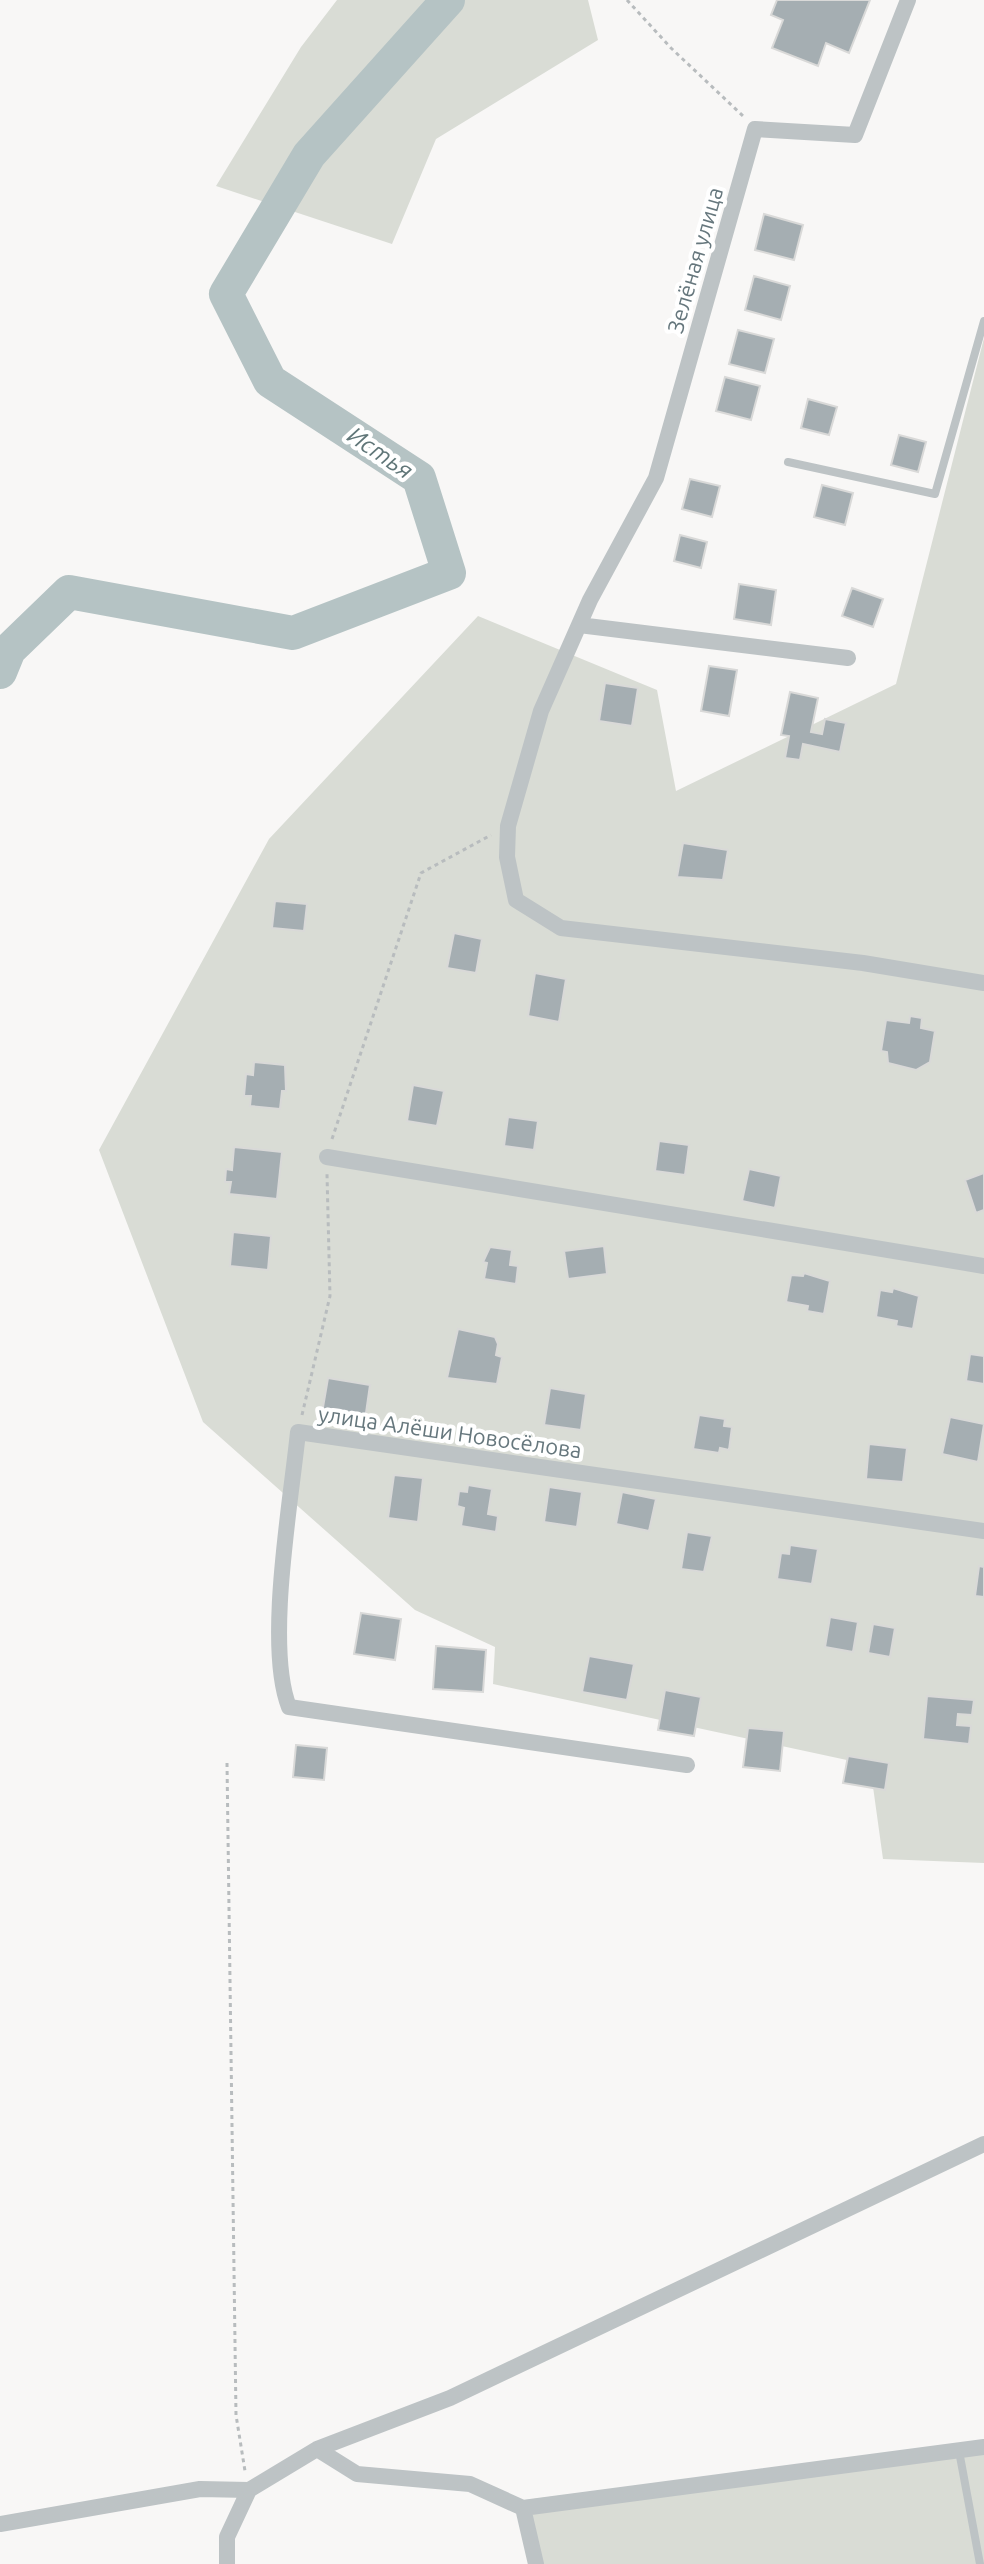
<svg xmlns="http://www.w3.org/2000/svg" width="984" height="2564" viewBox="0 0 984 2564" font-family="Ubuntu,sans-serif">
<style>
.green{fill:#d9dcd5}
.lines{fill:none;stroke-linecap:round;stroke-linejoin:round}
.river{stroke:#b5c3c4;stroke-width:34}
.building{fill:#a5aeb2;stroke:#d9d9d8;stroke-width:2}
.path{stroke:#b8bcbe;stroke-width:3;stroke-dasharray:4 4;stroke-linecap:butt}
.service{stroke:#bdc3c5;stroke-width:8}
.minor{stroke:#bdc3c5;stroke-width:16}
.labels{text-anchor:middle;stroke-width:8;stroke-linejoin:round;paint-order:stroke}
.street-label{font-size:22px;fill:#66777d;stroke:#fff}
.water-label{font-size:24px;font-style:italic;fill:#607678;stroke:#fff}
</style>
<rect width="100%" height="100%" fill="#f8f7f6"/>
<!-- green -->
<path class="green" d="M337 0H588L598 40 436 139 392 244 216 186 301 47Z
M984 338V1863L883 1859 870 1765 493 1684 495 1647 415 1610 203 1422 99 1150 269 839 478 616 657 690 676 791 896 684Z
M984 2441V2564H531L518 2501Z"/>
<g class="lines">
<!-- river -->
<path class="river" d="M0 672 9 650 69 592 293 633 449 573 419 478 270 381 226 294 309 155 448 0"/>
</g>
<!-- building -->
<path class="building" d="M777 0H870L849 53 826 43 818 66 772 48 783 20 771 15Z
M764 214 803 225 794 260 755 250Z
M754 276 790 286 781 320 745 310Z
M738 330 774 339 765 373 729 364Z
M725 377 760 386 751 420 716 411Z
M808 399 837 407 829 435 801 428Z
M899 435 926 442 918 472 891 465Z
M690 479 720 486 712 517 682 509Z
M822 485 853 493 845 525 814 517Z
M680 535 707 542 701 568 674 561Z
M739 584 776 590 771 625 734 619Z
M852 588 883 599 873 627 842 616Z
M709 666 737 670 729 716 701 711Z
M605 683 638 688 632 726 599 721Z
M790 692 818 698 811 732 822 734 825 719 846 723 840 752 803 744 800 760 785 758 789 736 781 735Z
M683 843 728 850 723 880 677 877Z
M275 901 307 904 304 931 272 928Z
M454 933 482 939 476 973 447 968Z
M535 973 566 979 559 1022 528 1016Z
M910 1016 922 1018 921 1028 935 1031 930 1062 916 1070 888 1063 887 1052 881 1051 886 1020 909 1023Z
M254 1062 285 1065 286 1091H282L280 1109 250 1106 251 1096H244L246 1074 253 1075Z
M413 1085 444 1091 437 1126 407 1121Z
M508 1117 538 1121 534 1150 504 1146Z
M659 1141 689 1145 685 1175 655 1171Z
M234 1147 282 1152 277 1199 229 1194 231 1182H225L226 1169 232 1170Z
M749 1169 781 1176 775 1208 742 1201Z
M984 1173V1210L976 1213 965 1180Z
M233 1232 271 1236 268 1270 230 1266Z
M604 1246 607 1274 568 1279 564 1251Z
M490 1247 512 1250 510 1265 518 1266 516 1284 484 1279 487 1263 483 1262Z
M804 1273 830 1281 824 1314 807 1311 808 1306 786 1302 791 1275 803 1276Z
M893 1288 919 1296 913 1329 896 1326 897 1321 876 1317 880 1290 892 1292Z
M458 1329 495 1337 498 1344 496 1355 502 1357 497 1384 447 1378Z
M970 1354 984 1356V1384L966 1381Z
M328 1378 370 1385 365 1420 322 1413Z
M550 1388 586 1394 581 1430 544 1425Z
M699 1415 725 1419 724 1426 732 1427 729 1450 720 1448 719 1453 693 1449Z
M950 1417 984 1424 978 1462 942 1454Z
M869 1444 907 1448 903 1482 866 1479Z
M394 1475 423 1478 418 1522 388 1518Z
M468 1485 492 1489 488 1514 498 1516 496 1532 461 1526 464 1508 457 1506 459 1491 467 1492Z
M549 1487 582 1492 577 1527 544 1522Z
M622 1492 656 1499 649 1531 616 1524Z
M687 1532 712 1536 704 1572 681 1569Z
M790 1545 818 1549 812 1584 777 1579 781 1553 789 1554Z
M979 1566 984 1567V1597L975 1596Z
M361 1613 401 1619 395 1660 354 1654Z
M830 1617 858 1622 853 1652 825 1647Z
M873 1624 895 1628 890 1657 868 1653Z
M436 1646 486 1650 483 1692 433 1689Z
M589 1656 634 1664 627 1700 582 1692Z
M665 1690 701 1697 694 1736 658 1730Z
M927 1696 974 1700 972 1715 958 1714 957 1725 971 1726 969 1744 923 1739Z
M748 1728 784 1731 780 1771 743 1767Z
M296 1745 327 1748 324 1780 293 1777Z
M848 1756 889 1763 885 1790 843 1783Z"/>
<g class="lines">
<!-- path -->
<path class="path" d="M627 0 671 48 743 116
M332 1139 421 873 491 835
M302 1415 330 1296 327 1174
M227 1763 236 2415 245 2471"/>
<!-- service -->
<path class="service" d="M788 462 935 494 984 321
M959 2451 980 2564"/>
<!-- minor -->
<path class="minor" d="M908 0 855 135 755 129 656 478 590 600 541 711 508 826 507 857 516 900 561 928 863 963 984 983
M579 625 848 658
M327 1157 984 1266
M687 1765 289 1707C265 1646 291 1502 298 1432L984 1531
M317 2449 357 2474 470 2484 523 2508
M0 2524 200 2489 249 2490 317 2449 450 2398 984 2144
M227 2564V2537L249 2490
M536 2564 523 2508 984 2447"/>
</g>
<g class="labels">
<!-- street labels -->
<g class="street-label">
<text transform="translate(695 260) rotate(-74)" y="8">Зелёная улица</text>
<text transform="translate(450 1432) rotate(8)" y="8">улица Алёши Новосёлова</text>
</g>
<!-- water labels -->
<g class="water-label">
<text transform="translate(380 453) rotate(34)" y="8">Истья</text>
</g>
</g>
</svg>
